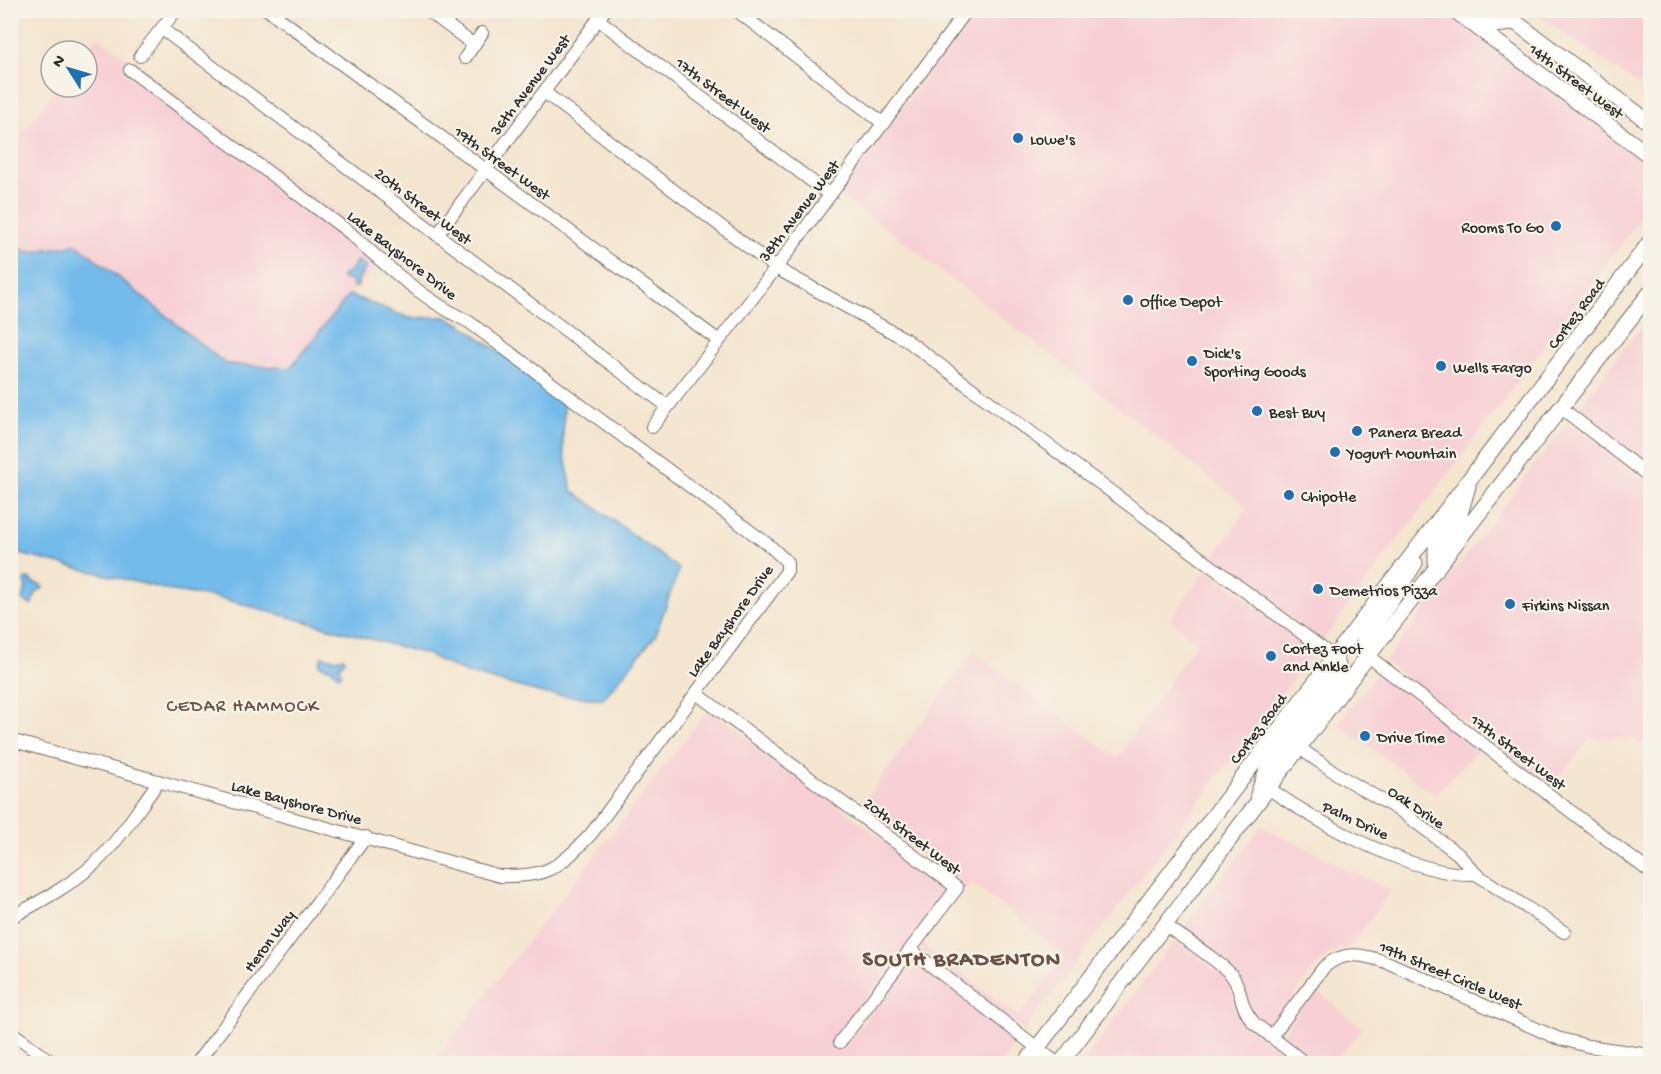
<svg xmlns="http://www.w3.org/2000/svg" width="1661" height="1074" viewBox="0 0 1661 1074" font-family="'Gochi Hand',sans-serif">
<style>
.built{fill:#f7cfd4;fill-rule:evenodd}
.water{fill:#73bbeb;stroke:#4f738b;stroke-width:1.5}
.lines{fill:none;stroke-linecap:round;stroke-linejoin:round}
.minor-casing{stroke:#716c64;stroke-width:14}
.major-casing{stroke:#716c64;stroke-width:17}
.minor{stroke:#fff;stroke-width:12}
.major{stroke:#fff;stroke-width:15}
.poi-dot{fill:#1f6fb2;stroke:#f7f3e8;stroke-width:2}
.labels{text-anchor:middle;stroke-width:4.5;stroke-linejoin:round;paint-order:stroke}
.street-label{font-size:16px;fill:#2b2b2b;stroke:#f7f3e8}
.poi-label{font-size:16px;fill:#2b2b2b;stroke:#f7f3e8;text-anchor:start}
.neighbourhood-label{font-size:18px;letter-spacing:1.5px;fill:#6b5248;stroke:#f7f3e8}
.district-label{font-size:22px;font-weight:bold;letter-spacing:1.5px;fill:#6b5248;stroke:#f7f3e8}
</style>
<rect width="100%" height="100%" fill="#f7f3e8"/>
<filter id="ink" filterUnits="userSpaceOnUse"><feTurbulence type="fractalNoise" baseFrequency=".0167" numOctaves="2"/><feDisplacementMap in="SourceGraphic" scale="12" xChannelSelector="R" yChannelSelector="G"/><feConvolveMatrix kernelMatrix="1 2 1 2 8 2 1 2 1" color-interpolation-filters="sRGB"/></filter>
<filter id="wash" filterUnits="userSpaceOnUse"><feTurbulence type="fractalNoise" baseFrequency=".008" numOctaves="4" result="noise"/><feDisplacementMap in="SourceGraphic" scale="24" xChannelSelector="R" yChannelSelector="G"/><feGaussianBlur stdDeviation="1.35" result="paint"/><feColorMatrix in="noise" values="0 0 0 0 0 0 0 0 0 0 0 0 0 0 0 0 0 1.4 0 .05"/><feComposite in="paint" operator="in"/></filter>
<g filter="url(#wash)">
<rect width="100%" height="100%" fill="#f4e5ce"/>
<!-- built -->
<path class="built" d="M975 10 1445 11 1624 144 1638 156 1650 177V206L1322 641 1212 559 1248 507 913 249 839 194Z
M1532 11H1650V93Z
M97 36 391 252 386 257 352 227 128 61 122 71 345 237 378 266 349 295 290 369 226 364 77 244 30 252 11 247 10 148 57 87H87V51H85Z
M1650 315V470L1575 412Z
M1568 421 1650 484V752L1634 739H1590L1550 788 1488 738 1385 662Z
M1206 569 1315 650 1024 1031 919 949 962 893 961 884 859 808 973 652 1117 758 1197 642 1170 620ZM971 884 975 885 1064 954V958L1019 1016 1016 1015 925 946 926 941Z
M1378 671 1479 748 1435 795 1338 724Z
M709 709 949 889 832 1043 842 1051 912 959 1017 1040 999 1064H432Z
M1261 826 1391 891 1349 948 1333 952 1319 963 1269 1028 1252 1012 1242 984 1182 930Z
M1175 940 1223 975 1231 987 1236 1007 1242 1019 1262 1037 1293 1060 1291 1064H1081Z
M1337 965 1318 991 1362 1029 1333 1063H1316L1280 1036 1318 985Z"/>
<!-- water -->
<path class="water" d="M77 244 226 364 290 368 349 295 409 318 446 317 462 325 564 400 563 447 572 490 679 569 655 636 603 699 546 694 464 672 426 654 219 598 173 591 11 552V247L30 252Z
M357 261 366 267 358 279V286L354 288 351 281 342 279V275L349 272Z
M29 578 33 583 42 585 43 588 36 593 31 605 22 600 26 588 25 579Z
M322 656 335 659 344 657 345 660 339 667 342 674 338 676 332 669 319 665Z"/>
</g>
<g filter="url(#ink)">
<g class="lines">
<!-- minor casing -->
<g class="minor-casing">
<path id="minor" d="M268 10 718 340
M427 10 474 45
M736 10 884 124
M599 20 830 195
M162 29 667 406
M140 56 176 10
M465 58 482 33
M544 92 776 268 905 339 1334 657
M437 235 605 10
M1560 407 1650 477
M652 427 776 268 967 10
M1368 656 1650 872
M696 693 957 888 840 1042
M10 740 500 876C548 877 559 868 591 834L787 571V562L770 546 469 322C424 300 386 266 349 232L130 70
M1299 748 1342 777 1402 812 1458 854 1476 874 1564 932
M1268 788C1318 823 1415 877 1476 874
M10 918C39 902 68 887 93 865 119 842 138 809 159 781
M1165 925C1180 936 1224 964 1233 977 1243 993 1239 1006 1254 1023L1306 1064
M911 950 1058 1064
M10 1031 54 1064
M1271 1037 1324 967C1345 949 1365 955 1389 963L1557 1038 1588 1046 1650 1055
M196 1064 366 837"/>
</g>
<!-- major casing -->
<g class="major-casing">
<path id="major" d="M1454 10 1650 156
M1471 10C1488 23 1493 29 1515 21
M1499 10 1650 123
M1436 570V547L1460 514 1468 486
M1368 656 1364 646 1365 636 1391 601 1415 563
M1258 794 1266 772 1339 674 1338 665 1334 657
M1025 1064 1650 242
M1060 1064 1368 656 1650 293"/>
</g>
<!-- minor -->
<use href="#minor" class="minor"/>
<!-- major -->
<use href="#major" class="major"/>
</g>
</g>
<!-- markers -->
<g class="poi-dot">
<circle cx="1018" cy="138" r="6"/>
<circle cx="1556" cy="226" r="6"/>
<circle cx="1128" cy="300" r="6"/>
<circle cx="1192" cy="361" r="6"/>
<circle cx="1441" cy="366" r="6"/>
<circle cx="1257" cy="411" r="6"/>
<circle cx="1357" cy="431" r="6"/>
<circle cx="1335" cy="452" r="6"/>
<circle cx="1289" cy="495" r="6"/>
<circle cx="1318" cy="589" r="6"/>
<circle cx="1510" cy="604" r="6"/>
<circle cx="1271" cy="656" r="6"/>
<circle cx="1365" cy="736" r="6"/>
</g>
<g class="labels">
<!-- street labels -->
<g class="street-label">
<text transform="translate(1577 80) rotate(37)" y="6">14th Street West</text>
<text transform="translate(529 84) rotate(-53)" y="6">36th Avenue West</text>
<text transform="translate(724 94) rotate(37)" y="6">17th Street West</text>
<text transform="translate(503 162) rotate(36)" y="6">19th Street West</text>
<text transform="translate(424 205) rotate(37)" y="6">20th Street West</text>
<text transform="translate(798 210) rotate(-53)" y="6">38th Avenue West</text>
<text transform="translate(403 254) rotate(38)" y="6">Lake Bayshore Drive</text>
<text transform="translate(1575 313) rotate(-53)" y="6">Cortez Road</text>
<text transform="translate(729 620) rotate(-54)" y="6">Lake Bayshore Drive</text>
<text transform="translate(1257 728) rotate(-53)" y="6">Cortez Road</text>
<text transform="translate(1519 751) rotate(37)" y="6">17th Street West</text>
<text transform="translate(297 801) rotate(15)" y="6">Lake Bayshore Drive</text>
<text transform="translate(1417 806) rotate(34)" y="6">Oak Drive</text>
<text transform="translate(1356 819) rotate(25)" y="6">Palm Drive</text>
<text transform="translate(913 835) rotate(37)" y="6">20th Street West</text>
<text transform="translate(268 940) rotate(-53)" y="6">Heron Way</text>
<text transform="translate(1451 974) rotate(23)" y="6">19th Street Circle West</text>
</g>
<!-- poi labels -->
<g class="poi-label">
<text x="1030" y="144">Lowe's</text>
<text x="1544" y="232" text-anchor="end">Rooms To Go</text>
<text x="1140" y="306">Office Depot</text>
<text x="1204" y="358">Dick's<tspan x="1204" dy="18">Sporting Goods</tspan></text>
<text x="1453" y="372">Wells Fargo</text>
<text x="1269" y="417">Best Buy</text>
<text x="1369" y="437">Panera Bread</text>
<text x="1347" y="458">Yogurt Mountain</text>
<text x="1301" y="501">Chipotle</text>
<text x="1330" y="595">Demetrios Pizza</text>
<text x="1522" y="610">Firkins Nissan</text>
<text x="1283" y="653">Cortez Foot<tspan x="1283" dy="18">and Ankle</tspan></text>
<text x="1377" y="742">Drive Time</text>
</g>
<!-- neighbourhood labels -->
<g class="neighbourhood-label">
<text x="243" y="711">CEDAR HAMMOCK</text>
</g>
<!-- district labels -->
<g class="district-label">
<text x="962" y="965">SOUTH BRADENTON</text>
</g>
</g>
<!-- margin -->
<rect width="1661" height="1074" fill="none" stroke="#f7f3e8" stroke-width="36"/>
<!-- north arrow -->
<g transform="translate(69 69) rotate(307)"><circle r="28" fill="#f7f3e8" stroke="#a5a39c" stroke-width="1.5"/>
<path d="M0-4.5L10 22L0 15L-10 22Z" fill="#1f6fb2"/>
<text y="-9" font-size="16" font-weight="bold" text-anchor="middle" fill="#2b2b2b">N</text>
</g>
</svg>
